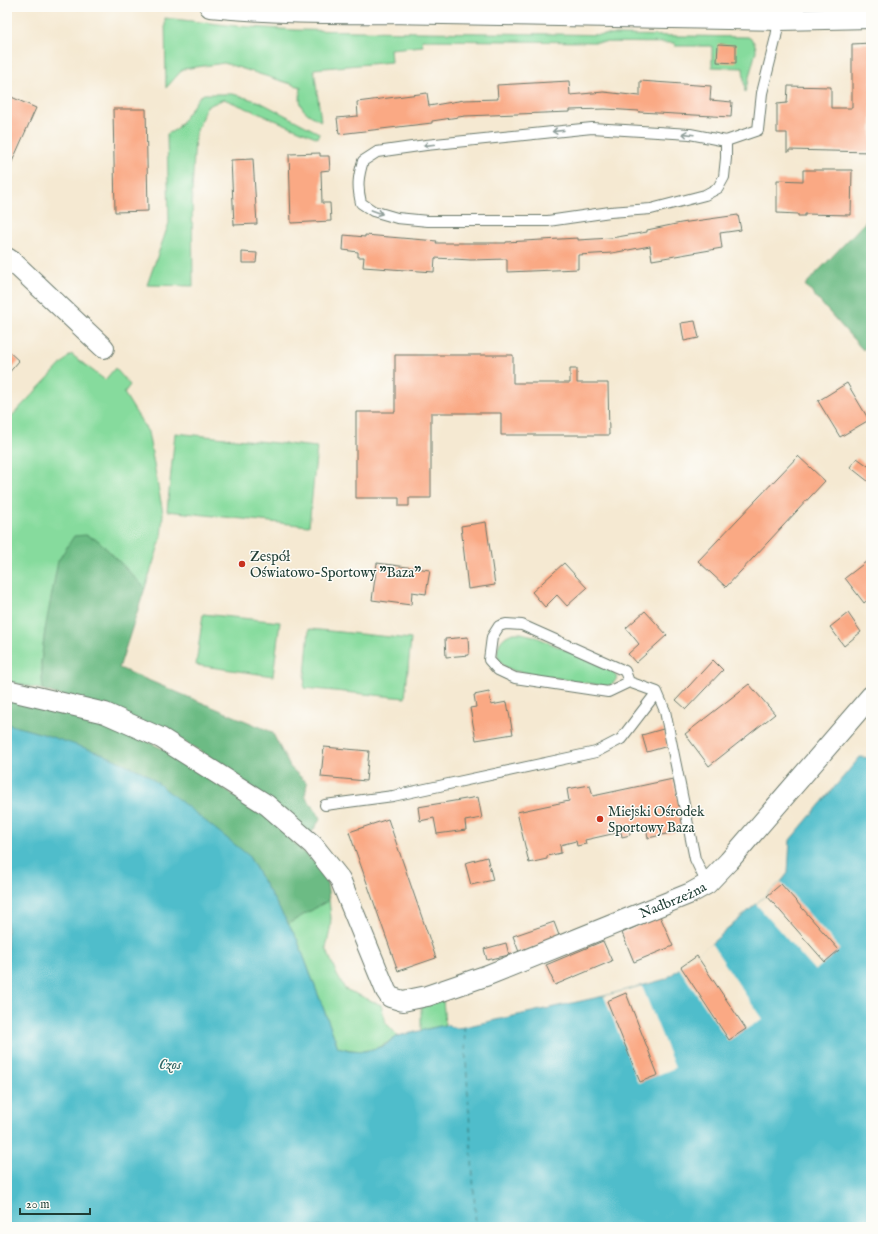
<svg xmlns="http://www.w3.org/2000/svg" width="878" height="1234" viewBox="0 0 878 1234" font-family="'IM FELL English',serif">
<style>
.green{fill:#86db9d;stroke:#528c68}
.forest{fill:#6cbb84;stroke:#467c5c}
.water{fill:#50bdcb;stroke:#387d80}
.pier{fill:#f5e9d2}
.lines{fill:none;stroke-linecap:round;stroke-linejoin:round}
.ferry{stroke:#2e6361;stroke-width:1;stroke-dasharray:5 4;stroke-linecap:butt}
.building{fill:#faa984}
.service-casing{stroke:#6a796b;stroke-width:12}
.minor-casing{stroke:#6a796b;stroke-width:22}
.service{stroke:#fff;stroke-width:10}
.minor{stroke:#fff;stroke-width:20}
.oneway{stroke:#8f9e9a}
.poi-dot{fill:#c8321e;stroke:#fdfcf7;stroke-width:1.5}
.labels{text-anchor:middle;stroke-width:3;stroke-linejoin:round;paint-order:stroke}
.poi-label{font-size:14px;fill:#1f3d34;stroke:#fdfcf7;text-anchor:start}
.street-label{font-size:14px;fill:#1f3d34;stroke:#fdfcf7}
.water-label{font-size:15px;font-style:italic;fill:#2e6361;stroke:#fdfcf7}
</style>
<rect width="100%" height="100%" fill="#fdfcf7"/>
<filter id="ink" filterUnits="userSpaceOnUse"><feTurbulence type="fractalNoise" baseFrequency=".025" numOctaves="2"/><feDisplacementMap in="SourceGraphic" scale="8" xChannelSelector="R" yChannelSelector="G"/><feConvolveMatrix kernelMatrix="1 2 1 2 8 2 1 2 1" color-interpolation-filters="sRGB"/></filter>
<filter id="wash" filterUnits="userSpaceOnUse"><feTurbulence type="fractalNoise" baseFrequency=".012" numOctaves="4" result="noise"/><feDisplacementMap in="SourceGraphic" scale="16" xChannelSelector="R" yChannelSelector="G"/><feGaussianBlur stdDeviation="0.9" result="paint"/><feColorMatrix in="noise" values="0 0 0 0 0 0 0 0 0 0 0 0 0 0 0 0 0 1.4 0 .05"/><feComposite in="paint" operator="in"/></filter>
<g filter="url(#wash)">
<rect width="100%" height="100%" fill="#f5e9d2"/>
<!-- green -->
<path class="green" d="M165 18 236 26 295 30 748 37C754 40 756 45 756 51L745 92 743 68 712 67V46H675V43L422 40 423 46 390 49 391 62 314 69 321 121C302 111 298 109 301 87L224 63 183 69 166 88Z
M204 94H233L260 102 319 133 318 138 224 99 206 107 195 136 192 193 193 286 147 285 169 223 167 134 177 129 199 97Z
M71 354 105 380 115 368 130 385 124 393 148 432 163 513 161 539 145 588 98 540 45 630 41 663 43 690 7 681V421Z
M175 433 317 447 309 526 167 511Z
M203 614 280 622 273 676 196 665Z
M309 629 411 639 405 698 304 688Z
M514 633H521L534 636 613 671 617 677C615 683 611 686 605 686L514 671C511 669 507 668 505 667 491 655 498 636 514 633Z
M329 900 331 918 330 930 326 948 337 975 345 989 381 1005 386 1023 398 1036C376 1051 364 1054 338 1047L297 939 288 924Z
M443 999 445 1025 421 1030V1006Z"/>
<!-- forest -->
<path class="forest" d="M871 216V343L863 350 805 285Z
M86 535 98 540 145 588 119 668 272 732 290 767 307 783 305 796 321 818 310 835 266 799 200 751 160 728 43 690 41 663 45 630 58 561 74 536Z
M7 697 116 726 171 753 269 819 320 867 327 883 329 900 288 924 248 855 43 734 7 724Z"/>
<!-- water -->
<path class="water" d="M7 724 43 734 103 754 145 773 248 855 297 939 338 1047 349 1050 365 1051 384 1046 398 1036 445 1025 457 1028 464 1027 604 996 666 979 712 943 781 882 788 873 790 840 860 757 871 758V1227H7Z"/>
<!-- pier -->
<path class="pier" d="M781 882 840 949 815 971 756 904Z
M711 943 762 1019 728 1041 679 968Z
M642 986 675 1068 638 1083 604 996Z"/>
<g class="lines">
<!-- ferry -->
<path class="ferry" d="M464 1027 476 1227"/>
</g>
<g id="blocks">
<!-- building -->
<path class="building" d="M871 43V152L789 150V152H787V133H777V104L787 103 788 86 831 87V108H852V44Z
M718 44 736 45V63L717 62Z
M569 81 570 95 604 92 640 96V81L711 86 710 100 732 102 731 117 639 112V111L605 109 570 110V112L465 116 432 121V123L339 134 337 118 358 116 357 102 427 93 429 106 464 100 498 99 497 85Z
M7 95 36 108 7 173Z
M113 109H146L148 211 115 212Z
M320 153V156H329L330 170 321 171 322 203H330L331 221 291 223 289 154Z
M253 159 257 224 234 225 231 160Z
M803 170H852L851 215 805 214V216H798V214L777 213V180L803 181Z
M738 215 741 230 720 233 722 248 652 260 650 246 612 253 578 255V269L507 272V259L471 260 435 258 434 272 363 267 364 257H358V252L343 250 344 235 365 237V235L437 241 436 243H506V242L578 238V240L611 238 647 232V230L681 223Z
M242 252 257 253 256 263H242Z
M695 321 699 338 684 341 681 323Z
M7 350 19 361 7 375Z
M395 355H513V383H570V369H577V383H608L609 435H501V413H431V498H409V506H399V498H356V412H395Z
M847 383 869 420 840 437 818 401Z
M798 456 825 481 726 587 698 561Z
M857 458 871 468V479L869 482 850 467Z
M486 522 495 585 468 589 461 526Z
M871 558V597L864 603 845 578Z
M377 563 430 570 426 594 412 592 411 605 372 600Z
M564 563 587 588 567 606 557 595 545 607 532 592Z
M645 611 667 635 636 663 628 654 639 644 626 628Z
M848 613 861 632 844 646 830 627Z
M468 637 469 655 446 657 445 639Z
M713 660 723 670 686 709 676 700Z
M749 684 775 714 709 766 685 734Z
M489 692 491 705 507 702 513 734 476 740 470 708 476 707 474 695Z
M663 729 668 746 647 752 642 735Z
M324 747 369 751 366 781 321 777Z
M673 779 685 830 648 838 646 827 630 830V835L622 837 621 832 585 840 586 844 577 846 576 841 560 845 561 853 547 856V859L529 863 517 812 569 801 567 789 590 785 593 796Z
M478 797 482 818 465 821 466 830 437 834 434 818 420 821 418 807Z
M388 819 436 958 398 971 349 832Z
M487 857 493 880 471 885 465 863Z
M781 884 839 950 825 962 767 896Z
M660 916 673 946 634 962 622 933Z
M554 922 560 938 519 952 513 936Z
M603 941 612 961 555 985 546 965Z
M506 943 509 955 487 960 484 949Z
M697 956 746 1029 729 1040 681 967Z
M626 993 658 1075 640 1082 607 1001Z"/>
</g>
</g>
<g filter="url(#ink)">
<use href="#blocks" fill-opacity="0" stroke="#6a796b" stroke-width="1"/>
<g class="lines">
<!-- service casing -->
<g class="service-casing">
<path id="service" d="M726 141V158L724 177 718 188 705 195 651 209 610 212 548 221H428L397 218 373 211 361 203C357 186 358 177 363 161L377 152 426 145 592 128 690 134 726 141 758 130 762 93 776 37 779 20
M629 682 625 671 522 625 506 624 499 626 492 637 489 660 498 670 515 678 608 692 629 682 657 692 665 711 695 859 707 884
M325 805 393 796 596 752 621 739 657 692"/>
</g>
<!-- minor casing -->
<g class="minor-casing">
<g id="minor">
<path d="M210 7C269 13 327 14 386 13L779 20 871 18"/>
<path d="M7 258 13 262 104 348"/>
<path id="s1" d="M7 690 105 713 161 738 267 805 313 845 340 879 386 991 390 997 403 1001 427 996 488 975 691 893 707 884 729 861 871 696"/>
</g>
</g>
<!-- service -->
<use href="#service" class="service"/>
<!-- minor -->
<use href="#minor" class="minor"/>
</g>
<!-- one-way arrows -->
<defs><path id="oneway-shaft" d="M-6 0H5M1.5-3L5.5 0L1.5 3" fill="none" stroke-width="1.6" stroke-linecap="round" stroke-linejoin="round"/></defs>
<g class="oneway">
<use href="#oneway-shaft" transform="translate(558 131) rotate(174)"/>
<use href="#oneway-shaft" transform="translate(688 134) rotate(-173)"/>
<use href="#oneway-shaft" transform="translate(429 145) rotate(173)"/>
<use href="#oneway-shaft" transform="translate(377 212) rotate(20)"/>
</g>
</g>
<!-- markers -->
<g class="poi-dot">
<circle cx="242" cy="564" r="4"/>
<circle cx="600" cy="819" r="4"/>
</g>
<g class="labels">
<!-- poi labels -->
<g class="poi-label">
<text x="250" y="561">Zespół<tspan x="250" dy="16">Oświatowo-Sportowy "Baza"</tspan></text>
<text x="608" y="816">Miejski Ośrodek<tspan x="608" dy="16">Sportowy Baza</tspan></text>
</g>
<!-- street labels -->
<g class="street-label">
<text dy="5" stroke="none"><textPath href="#s1" startOffset="822">Nadbrzeżna</textPath></text>
</g>
<!-- water labels -->
<g class="water-label">
<text x="170" y="1069">Czos</text>
</g>
</g>
<!-- margin -->
<rect width="878" height="1234" fill="none" stroke="#fdfcf7" stroke-width="24"/>
<!-- scale -->
<path d="M20 1208v6h70v-6" fill="none" stroke="#1f3d34" stroke-width="2"/>
<text x="26" y="1208" font-size="12" fill="#1f3d34" stroke="#fdfcf7" stroke-width="3" paint-order="stroke">20 m</text>
</svg>
